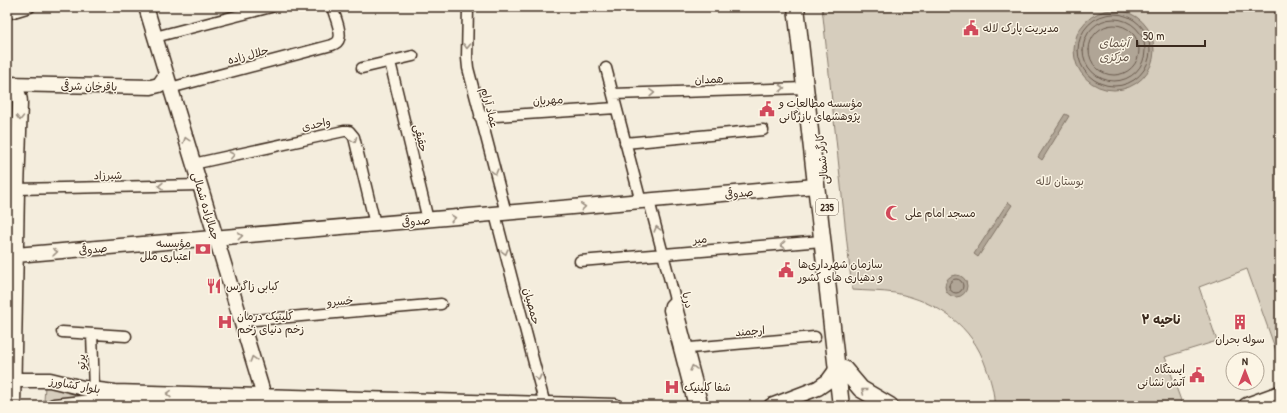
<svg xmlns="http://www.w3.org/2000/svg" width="1287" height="413" viewBox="0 0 1287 413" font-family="'Patrick Hand','Playpen Sans Arabic',sans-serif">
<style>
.green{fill:#d6cdbd;stroke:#887c6e}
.water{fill:#b0a596;stroke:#817466}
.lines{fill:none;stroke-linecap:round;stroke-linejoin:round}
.shore{stroke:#6a5b4e;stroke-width:1}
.street-casing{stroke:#3b2a1e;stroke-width:13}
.secondary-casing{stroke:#3b2a1e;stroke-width:17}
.primary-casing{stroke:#3b2a1e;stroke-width:19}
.street{stroke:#fcf5e5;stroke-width:10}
.secondary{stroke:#fcf5e5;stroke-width:14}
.primary{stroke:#fcf5e5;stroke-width:16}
.oneway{stroke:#9c9082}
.labels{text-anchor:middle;stroke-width:3;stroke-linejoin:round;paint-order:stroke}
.shield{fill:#fcf5e5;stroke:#75675a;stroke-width:1}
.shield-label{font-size:10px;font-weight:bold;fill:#3b2a1e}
.poi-label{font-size:11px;fill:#3b2a1e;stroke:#fcf5e5;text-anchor:start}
.street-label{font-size:11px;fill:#3b2a1e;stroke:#fcf5e5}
.park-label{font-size:11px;fill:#625346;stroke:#fcf5e5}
.water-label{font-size:12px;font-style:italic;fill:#645548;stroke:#fcf5e5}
.quarter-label{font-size:13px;font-weight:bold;fill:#3b2a1e;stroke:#fcf5e5}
</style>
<rect width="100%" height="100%" fill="#f4eddd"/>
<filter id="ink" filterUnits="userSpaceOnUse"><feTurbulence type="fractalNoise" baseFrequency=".025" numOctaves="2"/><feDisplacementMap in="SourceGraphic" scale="8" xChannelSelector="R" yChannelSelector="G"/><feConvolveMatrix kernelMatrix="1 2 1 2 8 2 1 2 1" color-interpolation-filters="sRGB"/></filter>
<g filter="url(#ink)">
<!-- green -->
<path class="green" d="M822 7H1280V362L1247 269 1199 287 1217 341 1165 357 1183 406H994C995 393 990 379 986 367 972 325 938 302 895 293 882 291 866 291 852 290Z
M45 386 84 396 44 401Z"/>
<!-- water -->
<path class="water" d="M1074 50a40 40 0 1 1 80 0a40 40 0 1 1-80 0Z
M1065 114 1069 116 1042 160 1038 157Z
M1008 202 1012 205 978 257 974 254Z
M945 286a11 11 0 1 1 22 0a11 11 0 1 1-22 0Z"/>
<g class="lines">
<!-- shore -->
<path class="shore" d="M1078 50a36 36 0 1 1 72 0a36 36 0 1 1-72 0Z
M1083 50a31 31 0 1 1 62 0a31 31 0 1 1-62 0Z
M1089 50a25 25 0 1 1 50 0a25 25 0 1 1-50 0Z
M949 286a7 7 0 1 1 14 0a7 7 0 1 1-14 0Z"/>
<!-- street casing -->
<g class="street-casing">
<path id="street" d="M468 7 467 58 468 68 506 213
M7 14 30 7
M155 37 271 7
M390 62 428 220
M362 68 413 56
M606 68 641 202
M170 88 332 45C335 44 338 43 339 39 342 32 334 14 332 7
M613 94 805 88
M480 117 616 108
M625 143 763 130
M193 164 344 131H349L354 137 375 224
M17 189 200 185
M649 201 703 406
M495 214 545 405
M580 261 822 241
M675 300 670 305 669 310 694 406
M242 321 441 304
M62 332 126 336
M92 334 94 390
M679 349 815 337"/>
</g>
<!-- secondary casing -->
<g class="secondary-casing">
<path id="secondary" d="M146 7 267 406
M7 84 151 87 159 85 166 75
M7 87C16 89 20 93 20 103L17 189 13 406
M16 255 816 186
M13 380H50L83 388 115 392 615 406
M54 406 82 403 94 402 202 406
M771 406 818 388 828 381 836 370"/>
</g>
<!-- primary casing -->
<g class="primary-casing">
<path id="primary" d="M796 7 841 406
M844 369 861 389 890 406
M1247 406 1280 394"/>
</g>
<!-- street -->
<use href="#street" class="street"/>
<!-- secondary -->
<use href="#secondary" class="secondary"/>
<!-- primary -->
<use href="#primary" class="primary"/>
</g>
<!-- one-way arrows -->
<defs><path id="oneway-chevron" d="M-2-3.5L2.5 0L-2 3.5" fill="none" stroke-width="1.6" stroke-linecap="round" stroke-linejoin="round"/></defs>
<g class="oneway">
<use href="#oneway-chevron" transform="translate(467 46) rotate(92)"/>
<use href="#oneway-chevron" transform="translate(782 88) rotate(-2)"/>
<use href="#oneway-chevron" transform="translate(652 93) rotate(-2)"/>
<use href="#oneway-chevron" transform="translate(20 118) rotate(91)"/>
<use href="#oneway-chevron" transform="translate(186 140) rotate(-107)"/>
<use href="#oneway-chevron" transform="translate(354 140) rotate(69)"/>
<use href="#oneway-chevron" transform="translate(232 155) rotate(-12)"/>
<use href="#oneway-chevron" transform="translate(495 172) rotate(75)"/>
<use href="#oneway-chevron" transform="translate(161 186) rotate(179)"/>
<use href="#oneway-chevron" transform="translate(583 207) rotate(-5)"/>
<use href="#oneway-chevron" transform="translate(453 218) rotate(-5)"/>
<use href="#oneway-chevron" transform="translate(657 229) rotate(-105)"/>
<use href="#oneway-chevron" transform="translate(240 236) rotate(-5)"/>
<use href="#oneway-chevron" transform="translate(783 245) rotate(175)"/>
<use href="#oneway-chevron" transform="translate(55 252) rotate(-5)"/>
<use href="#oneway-chevron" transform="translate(505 252) rotate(75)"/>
<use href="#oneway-chevron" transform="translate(253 359) rotate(-107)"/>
<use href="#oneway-chevron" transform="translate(693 368) rotate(-105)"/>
<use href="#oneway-chevron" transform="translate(538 378) rotate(75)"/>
<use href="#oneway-chevron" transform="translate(864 391) rotate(-142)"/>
<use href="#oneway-chevron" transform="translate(169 394) rotate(-178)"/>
</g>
</g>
<!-- icons -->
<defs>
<g id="civic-bare" transform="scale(1.2)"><path d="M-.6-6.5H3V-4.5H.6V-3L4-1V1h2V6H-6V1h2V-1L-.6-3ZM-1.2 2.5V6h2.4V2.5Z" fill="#d1495b" stroke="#fcf5e5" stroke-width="2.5" paint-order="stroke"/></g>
<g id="mosque-bare" transform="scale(1.2)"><path d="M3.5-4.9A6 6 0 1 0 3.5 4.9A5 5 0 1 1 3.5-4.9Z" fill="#d1495b" stroke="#fcf5e5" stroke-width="2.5" paint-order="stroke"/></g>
<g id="bank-bare" transform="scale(1.2)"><path d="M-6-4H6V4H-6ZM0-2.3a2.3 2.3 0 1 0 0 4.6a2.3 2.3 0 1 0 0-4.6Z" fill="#d1495b" stroke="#fcf5e5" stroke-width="2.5" paint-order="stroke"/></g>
<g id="restaurant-bare" transform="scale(1.2)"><path d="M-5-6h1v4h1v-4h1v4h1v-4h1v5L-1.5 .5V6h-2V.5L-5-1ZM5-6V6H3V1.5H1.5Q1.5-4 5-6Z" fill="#d1495b" stroke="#fcf5e5" stroke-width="2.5" paint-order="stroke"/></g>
<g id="hospital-bare" transform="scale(1.2)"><path d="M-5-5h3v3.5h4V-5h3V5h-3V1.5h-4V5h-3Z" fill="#d1495b" stroke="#fcf5e5" stroke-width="2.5" paint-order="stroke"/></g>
<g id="building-bare" transform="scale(1.2)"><path d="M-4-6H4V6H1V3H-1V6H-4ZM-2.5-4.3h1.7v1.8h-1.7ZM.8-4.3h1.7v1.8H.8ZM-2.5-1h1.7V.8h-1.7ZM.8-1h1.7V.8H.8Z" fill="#d1495b" stroke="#fcf5e5" stroke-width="2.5" paint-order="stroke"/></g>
</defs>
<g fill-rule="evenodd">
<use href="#civic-bare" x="971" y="28"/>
<use href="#civic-bare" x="767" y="109"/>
<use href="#mosque-bare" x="893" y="213"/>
<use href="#bank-bare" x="203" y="249"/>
<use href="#civic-bare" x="786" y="270"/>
<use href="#restaurant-bare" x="214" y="286"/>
<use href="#hospital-bare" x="225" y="322"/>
<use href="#building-bare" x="1240" y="322"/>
<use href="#civic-bare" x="1197" y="375"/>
<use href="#hospital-bare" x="672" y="387"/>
</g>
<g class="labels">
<!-- shield labels -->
<rect class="shield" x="816" y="199" width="22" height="16" rx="3"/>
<g class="shield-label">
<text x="827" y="211">235</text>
</g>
<!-- poi labels -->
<g class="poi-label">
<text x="983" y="32">مدیریت پارک لاله</text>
<text x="779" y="107">مؤسسه مطالعات و<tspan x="779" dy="13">پژوهشهای بازرگانی</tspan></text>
<text x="905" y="217">مسجد امام علی</text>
<text x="191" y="247" text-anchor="end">مؤسسه<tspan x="191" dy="13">اعتباری ملل</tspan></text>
<text x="798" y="268">سازمان شهرداری‌ها<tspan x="798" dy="13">و دهیاری‌ های کشور</tspan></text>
<text x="226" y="290">کبابی زاگرس</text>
<text x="237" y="320">کلینیک درمان<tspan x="237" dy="13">زخم دنیای زخم</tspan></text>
<text x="1240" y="343" text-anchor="middle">سوله بحران</text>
<text x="1185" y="373" text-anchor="end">ایستگاه<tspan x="1185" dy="13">آتش نشانی</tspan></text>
<text x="684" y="391">شفا کلینیک</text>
</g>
<!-- street labels -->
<g class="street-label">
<text transform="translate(248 55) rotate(-15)" y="4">جلال زاده</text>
<text transform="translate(709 79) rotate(-2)" y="4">همدان</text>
<text transform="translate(89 86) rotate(1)" y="4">باقرخان شرقی</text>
<text transform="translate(548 100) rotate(-3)" y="4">مهربان</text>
<text transform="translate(490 108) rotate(76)" y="4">عماد آرام</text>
<text transform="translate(316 124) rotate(-12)" y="4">واحدی</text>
<text transform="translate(421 138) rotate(77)" y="4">حقیقی</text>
<text transform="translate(822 159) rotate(-96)" y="4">کارگر شمالی</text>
<text transform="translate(108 175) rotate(-1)" y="4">شیرزاد</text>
<text transform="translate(739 193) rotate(-5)" y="4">صدوقی</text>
<text transform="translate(206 206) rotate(73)" y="4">جمالزاده شمالی</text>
<text transform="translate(416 221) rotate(-5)" y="4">صدوقی</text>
<text transform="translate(700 239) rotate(-5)" y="4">میر</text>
<text transform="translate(93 249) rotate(-5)" y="4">صدوقی</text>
<text transform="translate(688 300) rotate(76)" y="4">دریا</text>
<text transform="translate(340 301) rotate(-5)" y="4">خسرو</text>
<text transform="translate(532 306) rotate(75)" y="4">حمصیان</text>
<text transform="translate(750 331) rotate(-5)" y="4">ارجمند</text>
<text transform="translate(81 362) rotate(-91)" y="4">پرتو</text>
<text transform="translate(75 385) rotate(10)" y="4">بلوار کشاورز</text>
</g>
<!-- park labels -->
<g class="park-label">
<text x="1060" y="185">بوستان لاله</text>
</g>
<!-- water labels -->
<g class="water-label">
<text x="1114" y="47">آبنمای<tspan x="1114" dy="14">مرکزی</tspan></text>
</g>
<!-- quarter labels -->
<g class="quarter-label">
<text x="1161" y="324">ناحیه ۲</text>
</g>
</g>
<!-- margin -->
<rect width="1287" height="413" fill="none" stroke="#fcf5e5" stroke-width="24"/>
<rect x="12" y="12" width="1263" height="389" fill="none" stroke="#3b2a1e" stroke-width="1.5" filter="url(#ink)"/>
<!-- north arrow -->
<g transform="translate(1245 371)"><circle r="19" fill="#fcf5e5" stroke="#afa495"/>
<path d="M0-3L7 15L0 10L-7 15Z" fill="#d1495b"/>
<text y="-6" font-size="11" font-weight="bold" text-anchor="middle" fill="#3b2a1e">N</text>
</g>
<!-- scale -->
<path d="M1137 40v6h68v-6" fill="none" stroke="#3b2a1e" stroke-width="2"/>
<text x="1143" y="40" font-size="12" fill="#3b2a1e" stroke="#fcf5e5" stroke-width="3" paint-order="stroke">50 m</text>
</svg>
